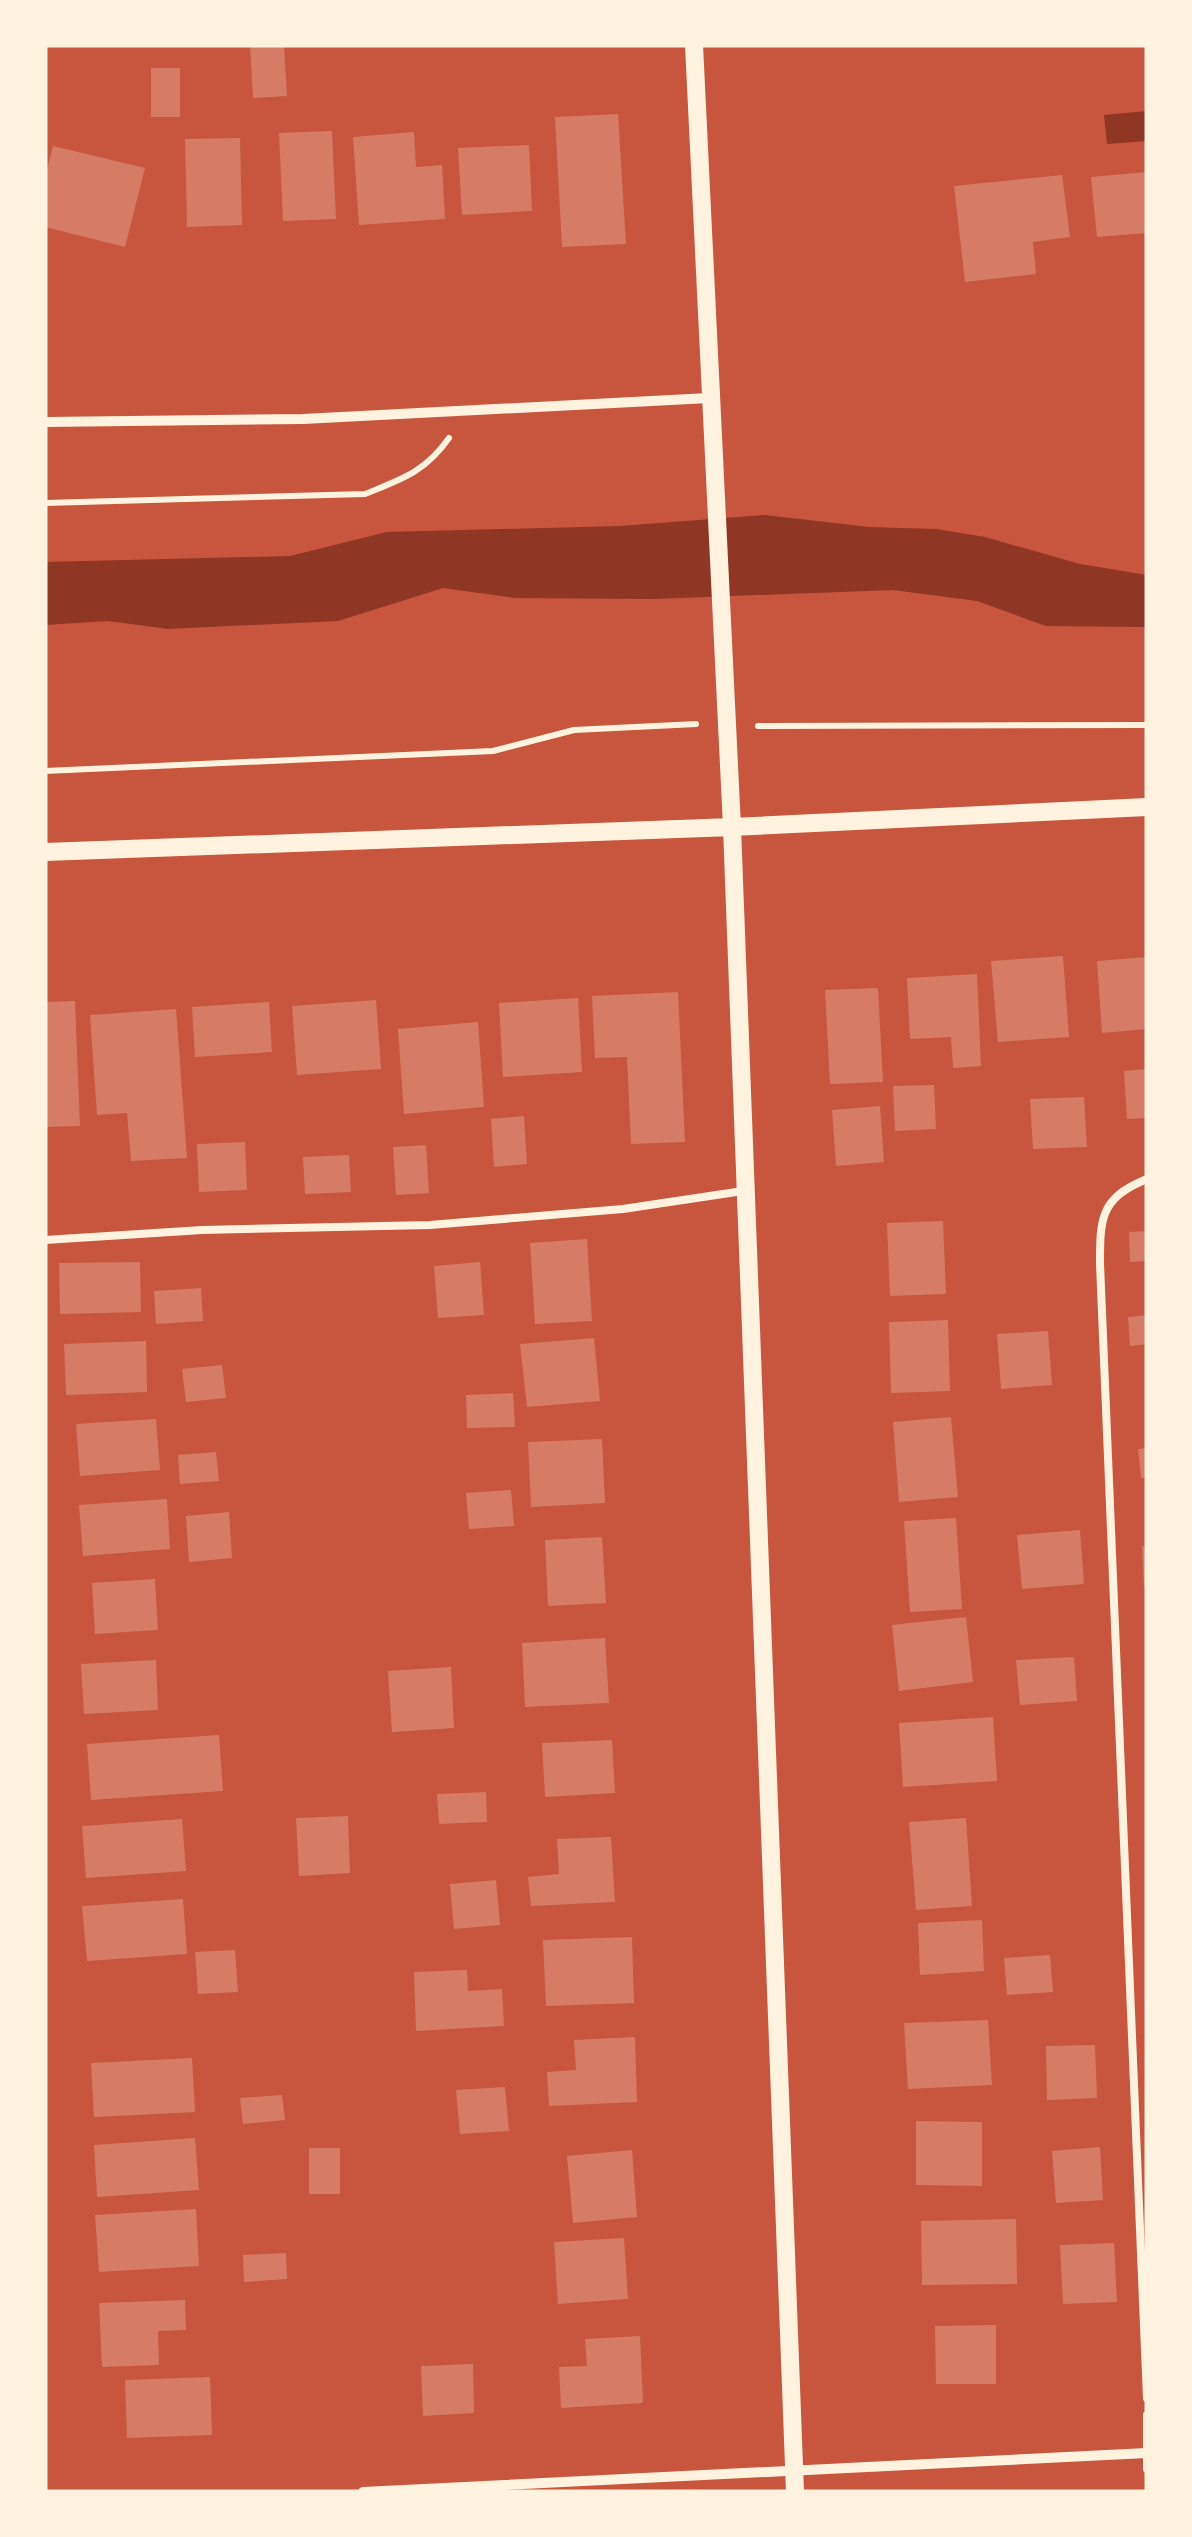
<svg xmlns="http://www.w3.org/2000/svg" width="1192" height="2537" viewBox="0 0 1192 2537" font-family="Arial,sans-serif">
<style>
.water{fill:#8f3625}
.building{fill:#d67c66}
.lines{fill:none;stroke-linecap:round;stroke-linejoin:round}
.path{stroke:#fff3e0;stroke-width:6}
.service{stroke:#fff3e0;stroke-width:8}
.minor{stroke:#fff3e0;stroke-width:10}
.tertiary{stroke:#fff3e0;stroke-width:18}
</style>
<rect width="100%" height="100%" fill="#c8553d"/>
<!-- water -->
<path class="water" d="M1147 111V141L1107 144 1104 115Z
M765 515 869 527 936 529 985 537 1080 564 1147 575V627L1046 626 977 601 893 590 653 599 516 598 443 588 338 621 168 629 108 621 45 625V562L290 556 387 532 620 526Z"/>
<!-- building -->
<path class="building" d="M284 45 287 96 253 98 250 46Z
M151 68H180V117H151Z
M618 114 626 244 562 247 555 117Z
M332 131 336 219 283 221 279 133Z
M414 132 416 167 442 165 445 219 359 225 353 137Z
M240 138 242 225 187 227 185 139Z
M529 145 532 211 462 215 458 148Z
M53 146 145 168 125 247 45 227V177Z
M1147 172V233L1097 237 1091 177Z
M1062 175 1070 237 1033 242 1036 274 965 282 954 186Z
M1063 956 1069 1037 998 1042 991 961Z
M1147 957V1029L1102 1033 1097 961Z
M977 974 981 1066 953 1068 951 1037 910 1039 907 978Z
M878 988 883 1082 830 1084 825 990Z
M678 992 685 1142 631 1144 627 1057 595 1058 592 996Z
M578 998 582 1072 503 1077 499 1003Z
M376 1000 381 1069 297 1075 292 1006Z
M75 1001 80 1126 45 1127V1002Z
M269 1002 272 1052 195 1057 192 1007Z
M176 1009 187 1158 131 1161 127 1113 97 1115 90 1015Z
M478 1022 484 1107 404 1114 398 1029Z
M1147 1069V1118L1127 1119 1124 1071Z
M934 1085 936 1129 895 1131 893 1086Z
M1084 1097 1087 1147 1033 1149 1030 1099Z
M880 1106 884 1162 836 1166 832 1110Z
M524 1116 527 1164 494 1167 491 1119Z
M245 1142 247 1190 199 1192 197 1144Z
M426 1145 429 1193 396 1195 393 1147Z
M349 1155 351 1192 305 1194 303 1157Z
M943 1221 946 1294 890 1296 887 1223Z
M1147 1231V1261L1130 1262 1129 1232Z
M587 1239 592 1321 535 1324 530 1243Z
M140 1262 141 1312 60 1314 59 1263Z
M480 1262 484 1315 438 1318 434 1266Z
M201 1288 203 1321 156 1324 154 1291Z
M1147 1315V1344L1130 1346 1128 1317Z
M948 1320 950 1391 891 1393 889 1322Z
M1048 1331 1052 1385 1001 1389 997 1334Z
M594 1338 600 1401 527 1407 520 1344Z
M146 1341 147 1392 66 1395 64 1344Z
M222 1365 226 1398 186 1402 182 1369Z
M513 1393 515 1427 467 1428 466 1395Z
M951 1417 958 1497 899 1502 893 1422Z
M156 1419 160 1470 80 1476 76 1424Z
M602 1439 605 1503 531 1507 528 1442Z
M1147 1448V1478H1141L1138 1449Z
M216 1452 219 1481 180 1484 178 1455Z
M511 1490 514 1526 469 1529 466 1493Z
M167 1499 170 1549 83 1556 79 1505Z
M229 1512 232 1558 189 1562 186 1516Z
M956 1518 962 1609 910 1612 904 1521Z
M1080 1530 1084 1584 1022 1589 1017 1535Z
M602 1537 606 1603 548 1606 545 1540Z
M1142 1546H1147V1587L1144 1588Z
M155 1579 158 1630 95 1634 92 1583Z
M966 1617 973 1682 899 1691 892 1625Z
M605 1638 609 1703 525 1707 522 1643Z
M1074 1657 1077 1701 1020 1705 1016 1660Z
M156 1660 158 1710 84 1714 81 1664Z
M451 1667 454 1728 392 1732 388 1671Z
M993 1717 997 1781 903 1787 899 1723Z
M219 1735 223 1791 91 1800 87 1744Z
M612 1740 615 1793 545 1797 542 1743Z
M486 1792 487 1822 439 1824 437 1794Z
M348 1816 350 1873 299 1876 296 1818Z
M966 1818 972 1906 916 1910 909 1822Z
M182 1819 186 1871 86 1878 82 1826Z
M611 1837 615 1902 531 1906 528 1877 559 1874 557 1839Z
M496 1880 500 1925 454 1929 450 1884Z
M183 1899 187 1954 87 1961 82 1906Z
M982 1920 984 1971 920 1975 918 1923Z
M632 1937 634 2003 546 2006 543 1940Z
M235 1950 238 1992 198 1994 195 1952Z
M1050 1955 1053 1992 1007 1995 1004 1958Z
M467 1970 468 1991 502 1989 504 2026 416 2031 414 1972Z
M988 2020 992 2085 908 2089 904 2023Z
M635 2037 637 2102 549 2106 547 2072 576 2070 574 2040Z
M1095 2045 1097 2098 1047 2100 1046 2046Z
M192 2058 195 2112 94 2117 91 2063Z
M505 2087 509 2131 460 2134 456 2090Z
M282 2095 285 2120 243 2124 240 2098Z
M916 2121 982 2122V2186L916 2185Z
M195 2138 199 2190 97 2197 94 2145Z
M1100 2147 1103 2200 1056 2203 1052 2151Z
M309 2148H340V2194H309Z
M632 2150 637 2217 573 2223 567 2156Z
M196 2209 199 2266 99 2272 95 2215Z
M1016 2219 1017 2284 922 2285 921 2221Z
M624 2238 628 2299 558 2304 554 2242Z
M1114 2243 1117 2302 1063 2304 1060 2245Z
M286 2253 287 2279 244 2282 243 2255Z
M185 2300 186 2330 158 2331 159 2365 102 2367 99 2303Z
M996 2325V2384H936L935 2326Z
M640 2336 643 2403 561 2408 559 2367 587 2366 585 2339Z
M473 2364 474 2413 423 2416 421 2366Z
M210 2377 212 2435 127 2438 125 2380Z"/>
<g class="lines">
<!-- path -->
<path class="path" d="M45 503 365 494C402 479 425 472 449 438
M758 726 1147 725
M45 771 493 751 574 730 696 724"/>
<!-- service -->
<path class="service" d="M1147 1179C1100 1198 1100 1219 1100 1264L1147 2398
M45 1240 202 1230 430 1225 623 1209 743 1191
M1147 2415V2469"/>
<!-- minor -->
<path class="minor" d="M45 422 303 419 709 398
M363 2492 1147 2453"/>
<!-- tertiary -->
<path class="tertiary" d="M694 45 732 827 795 2492
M45 852 732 827 1147 807"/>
</g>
<!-- border -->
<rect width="1192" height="2537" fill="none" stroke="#fff3e0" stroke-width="95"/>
</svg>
